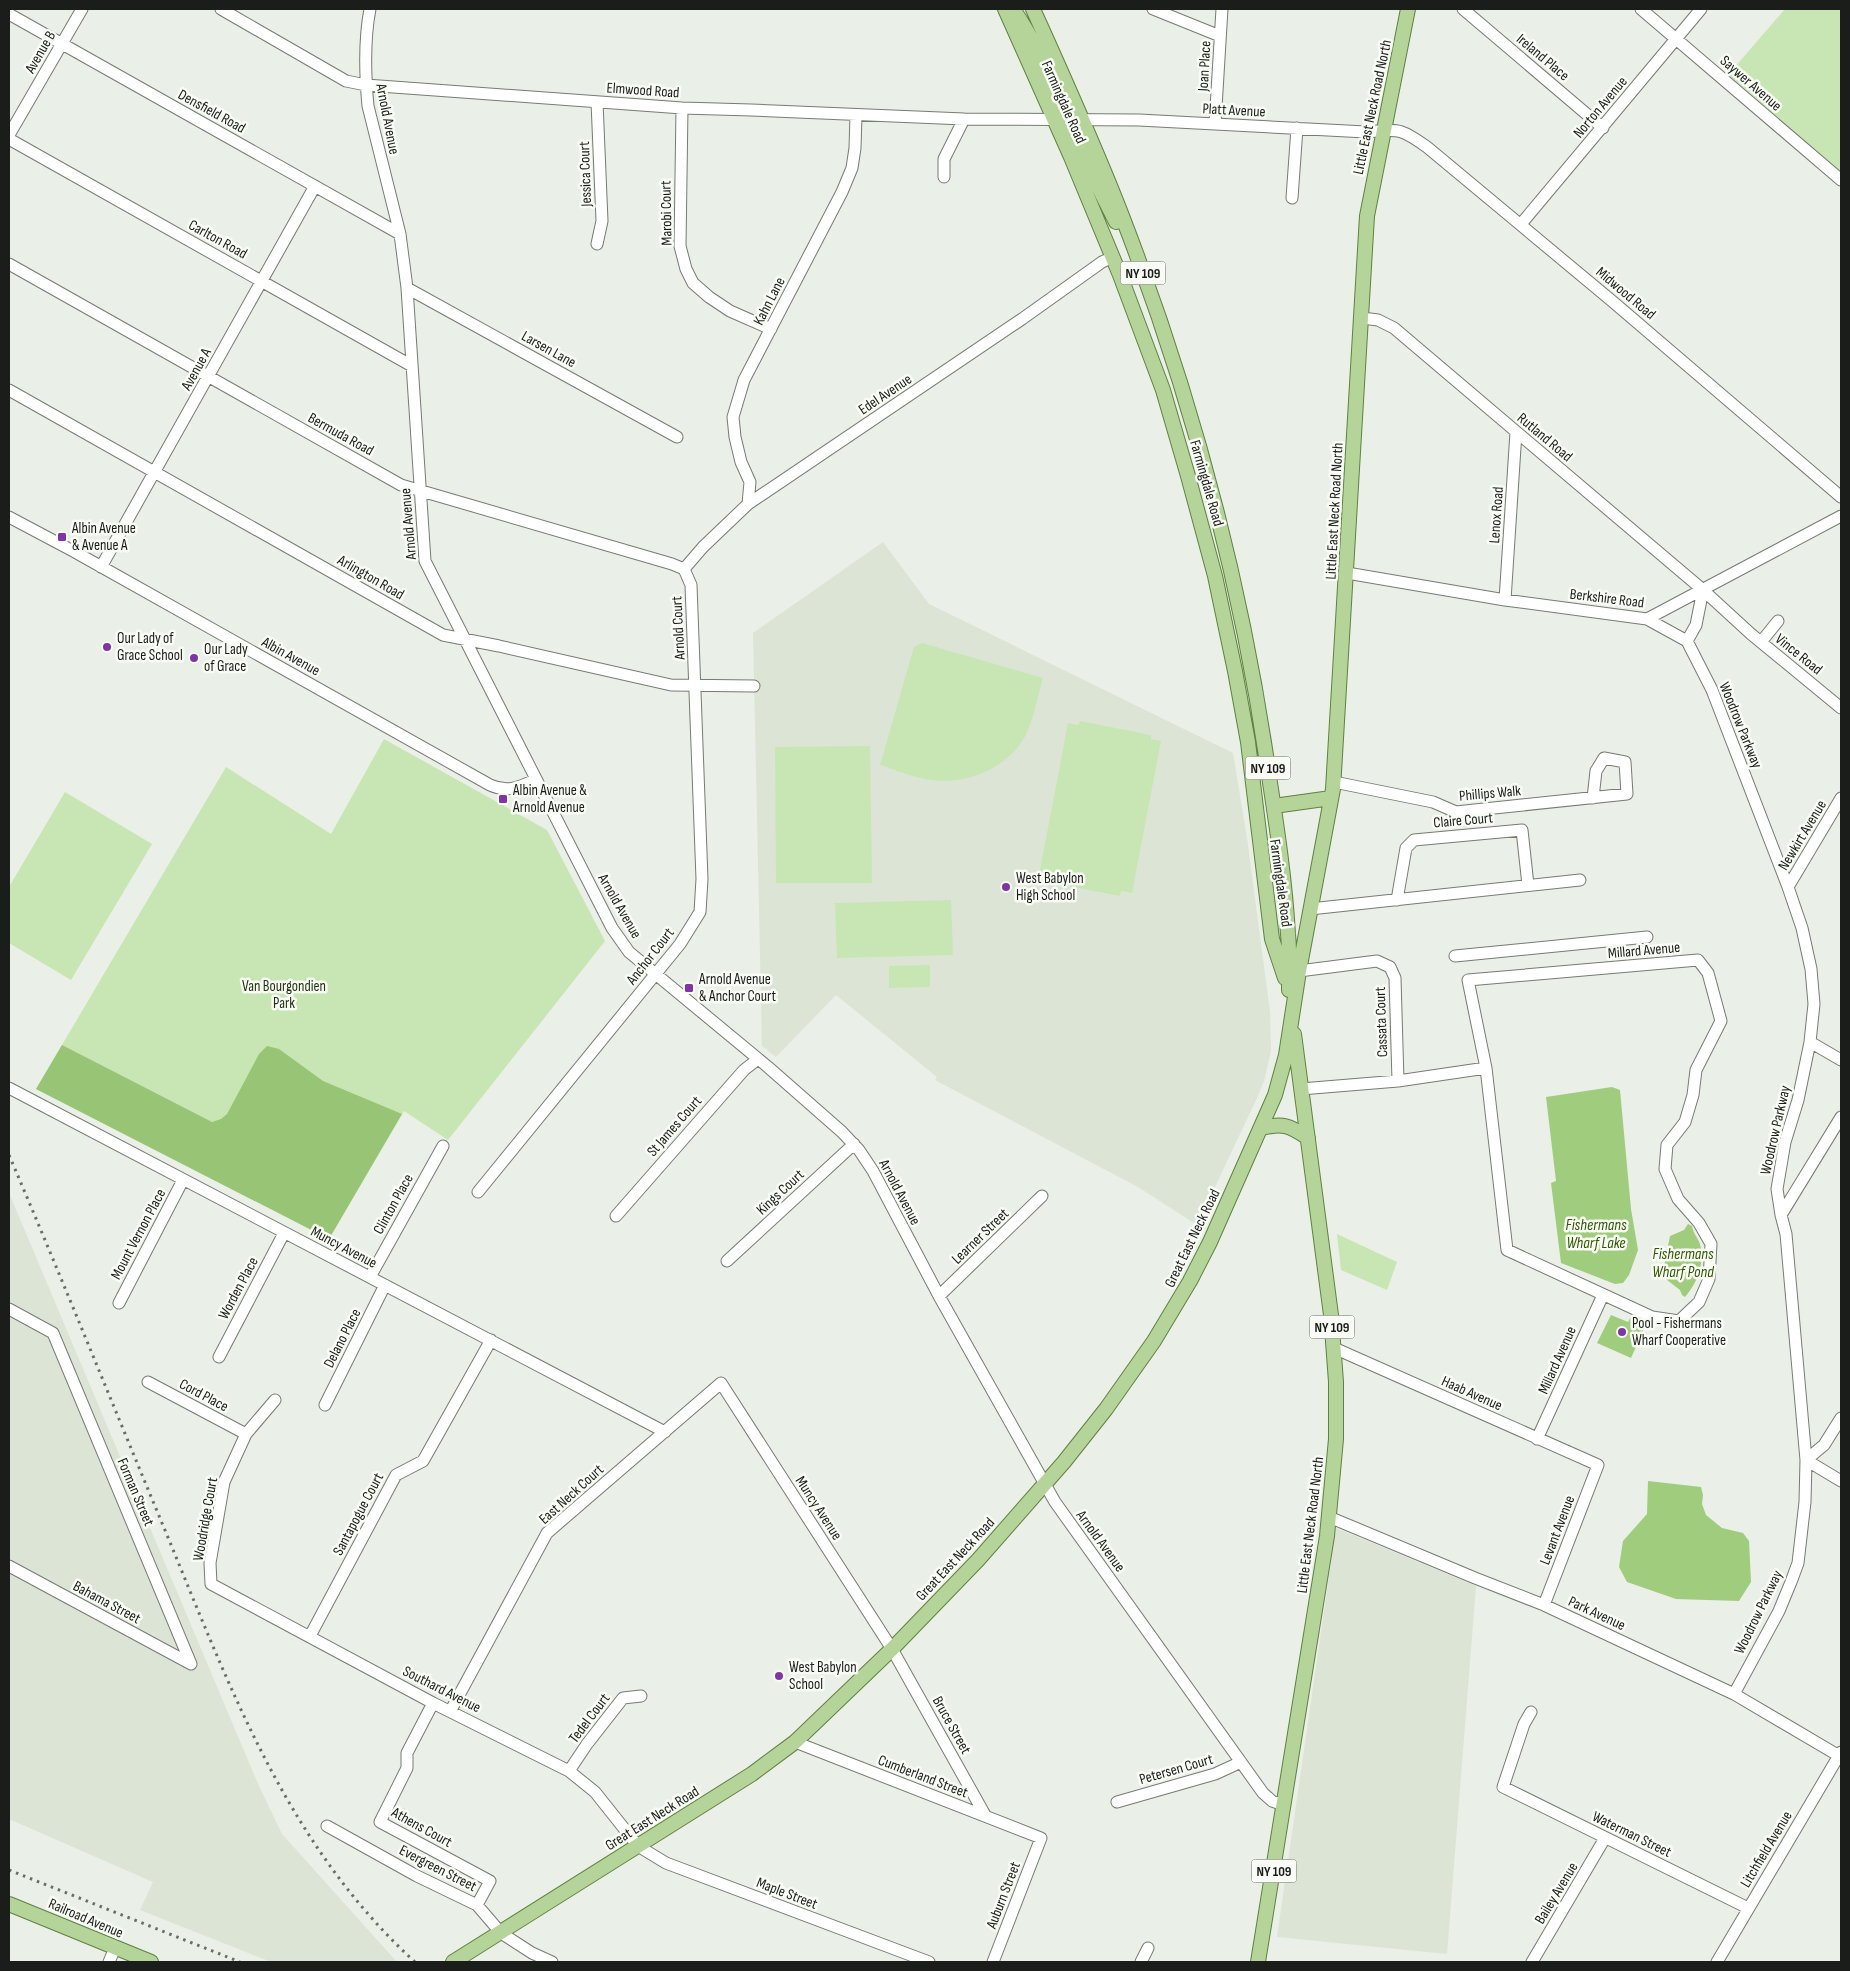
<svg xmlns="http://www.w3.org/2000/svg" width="1850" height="1971" viewBox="0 0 1850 1971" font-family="'Sofia Sans Condensed',sans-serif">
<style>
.built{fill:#dce4d6}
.green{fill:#c8e6b3}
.forest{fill:#98c476}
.water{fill:#a0cc7d}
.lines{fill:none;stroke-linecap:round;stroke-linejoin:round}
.minor-casing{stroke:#777b74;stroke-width:13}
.major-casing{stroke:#5f8141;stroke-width:16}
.minor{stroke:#fff;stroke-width:11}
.major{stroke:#b5d49a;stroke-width:14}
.rail{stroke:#696c67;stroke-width:3;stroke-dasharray:2.5 5;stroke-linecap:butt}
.poi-dot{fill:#8034a5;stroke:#f8fcf4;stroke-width:2}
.labels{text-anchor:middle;stroke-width:5;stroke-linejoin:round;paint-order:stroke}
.shield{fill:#f8fcf4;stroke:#5d605b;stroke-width:1}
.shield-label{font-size:14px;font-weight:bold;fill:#1b1d1a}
.street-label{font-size:15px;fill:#1b1d1a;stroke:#f8fcf4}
.poi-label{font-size:15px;fill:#1b1d1a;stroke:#f8fcf4;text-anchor:start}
.park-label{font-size:15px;fill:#1f3010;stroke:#f8fcf4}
.water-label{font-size:16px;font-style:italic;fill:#315800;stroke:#f8fcf4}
</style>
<rect width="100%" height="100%" fill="#eaefe7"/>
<!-- built -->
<path class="built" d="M883 542 929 604 1233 753 1247 838 1270 1012 1271 1051 1264 1081 1257 1098 1197 1225 1138 1187 935 1080 937 1077 836 995 776 1057 762 1046 753 633Z
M9 1193 258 1784 282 1834 397 1962H271L140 1910 153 1882 9 1819Z
M1336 1528 1476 1586 1447 1954 1277 1937Z"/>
<!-- green -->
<path class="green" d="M1785 9H1841V172L1728 75Z
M922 643 1043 678C1038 695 1035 714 1028 730 1013 766 969 785 932 780 915 778 896 770 880 765L914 647Z
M1080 721 1151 735V739L1161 741 1132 893 1121 891 1120 896 1048 882 1049 877 1039 875 1068 723 1078 725Z
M384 739 547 830 605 941 448 1140 404 1111 329 1239 36 1089 226 767 331 834Z
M870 746 872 883H776L775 747Z
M65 792 152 844 71 980 9 943V887Z
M951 900 953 955 837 958 835 903Z
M930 965V987L889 988V966Z
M1337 1234 1397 1262 1387 1290 1341 1270Z"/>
<!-- forest -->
<path class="forest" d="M62 1045 212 1122 221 1119 227 1114 259 1054 267 1046 279 1049 323 1081 402 1114 329 1239 36 1089Z"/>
<!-- water -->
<path class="water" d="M1612 1087 1620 1090 1631 1209 1638 1250 1629 1275 1623 1283 1615 1284 1561 1263 1551 1183 1556 1181 1546 1097Z
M1688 1224 1692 1226C1693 1233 1698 1238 1700 1244 1705 1264 1697 1283 1685 1297L1682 1295 1680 1290 1662 1276 1670 1236 1684 1230Z
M1633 1313 1647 1322 1631 1358 1597 1343 1611 1315 1628 1322Z
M1648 1481 1701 1487 1703 1495 1702 1504 1706 1515 1722 1528 1743 1533 1749 1541 1751 1582 1739 1601 1676 1599 1627 1582 1619 1567 1623 1541 1647 1514Z"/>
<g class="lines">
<!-- minor casing -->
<g class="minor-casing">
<path id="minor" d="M221 9 346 81 366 85 682 108 751 110 964 119 1139 120 1366 132C1398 130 1398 126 1427 147L1612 301 1841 497
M370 9C364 40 365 74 368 106L400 234 407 288 425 561 612 928 629 952 768 1067 842 1132 859 1150 873 1171 939 1296 1055 1502 1263 1793 1272 1801 1284 1805
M1153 9 1220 36
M1463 9 1603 128
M1641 9 1841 180
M9 14 400 234
M682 108 680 246 686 269 693 283 709 297 730 311 771 329
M1215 124 1222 9
M9 135 82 9
M9 139 412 366
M944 177V159L964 119
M1292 198 1297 128
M1521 224 1701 9
M597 244 602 221 597 102
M9 264 401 485 672 564 684 569
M407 288 677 437
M1362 318 1378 320 1394 328 1703 590 1751 634 1841 708
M9 390 443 635 499 646 671 685 754 686
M748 504 750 482 741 462 735 437 733 417 744 380 842 192 852 168 855 148 856 115
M9 517 75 552 490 785C508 793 519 787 535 780
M101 567 315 186
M684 569 703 547 748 504 1022 319 1102 262 1113 257
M1347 573 1505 600 1647 619 1841 516
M1505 600 1516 432
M1647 619 1687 641 1712 690 1788 887 1802 928 1811 969 1814 1004 1810 1042 1798 1100 1785 1142 1777 1189 1781 1215 1786 1234 1806 1460 1805 1502 1798 1563 1791 1582 1779 1611 1734 1694
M1687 641 1696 625 1703 590
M1761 642 1778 621
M1334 782 1433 802 1456 812 1627 794 1625 762 1604 758 1596 771 1593 798
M1788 887 1841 798
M1397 900 1406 848 1414 840 1522 830 1528 885
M1310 909 1580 880
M1455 956 1647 937
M1299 971 1377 961 1390 967 1395 978 1398 1081
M1810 1042 1841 1060
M9 1088 665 1432
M1301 1089 1398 1081 1486 1068 1468 980 1698 960 1708 973 1721 1021 1696 1070 1693 1095 1685 1122 1667 1145 1665 1169 1678 1199 1699 1223 1711 1244 1709 1279 1699 1302 1679 1321 1652 1317 1507 1250 1486 1068
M478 1192 680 944 700 912 702 879 691 585 684 569
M1781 1215 1841 1117
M616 1216 744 1070 758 1059
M727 1261 854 1144
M370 1277 443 1146
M939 1296 1042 1196
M119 1303 183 1180
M9 1309 53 1333 191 1664
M1334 1348 1598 1465 1544 1605
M219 1357 284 1233
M148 1382 246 1434
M275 1400 246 1434 224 1482 210 1563 211 1584 433 1703 569 1771 595 1792 638 1846 666 1863 929 1962
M325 1405 385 1285
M1841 1418 1824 1445 1806 1460 1841 1481
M1537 1439 1603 1295
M1329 1517 1475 1578 1544 1605 1734 1694 1841 1757
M9 1566 191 1664
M310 1636 396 1475 423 1461 491 1340
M433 1703 407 1753V1768L380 1822 490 1881 477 1905
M451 1710 547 1533 721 1383 892 1649 985 1815
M1531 1712 1524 1724 1503 1787 1748 1908
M795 1742 1041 1838 993 1962
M569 1771 587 1744 623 1698 641 1696
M1117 1802 1215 1774 1241 1762
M327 1826 417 1876 477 1905 501 1933 532 1953 552 1962
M109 1962 115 1948
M1141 1962 1148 1948
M1532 1962 1605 1838
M1717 1962 1841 1752"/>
</g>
<!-- major casing -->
<g class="major-casing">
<path id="major" d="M1005 9 1071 157 1120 275 1163 390 1188 476 1215 576 1235 671 1248 742 1272 939 1285 978
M1013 9C1037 43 1052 83 1069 121 1083 155 1099 189 1116 222
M1033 9C1064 78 1095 146 1122 216 1192 397 1242 585 1269 776 1277 828 1285 881 1288 934 1290 953 1289 972 1289 990
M1274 806 1331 798
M1261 1128C1283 1123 1289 1125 1308 1138
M9 1904 151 1962
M453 1962 752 1774 795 1742 892 1649 978 1560 1064 1462 1106 1409 1154 1341 1190 1281 1210 1242 1275 1095 1286 1055 1299 971 1333 789 1367 216 1408 9
M1258 1962 1327 1536 1336 1439V1382L1331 1315 1294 1034"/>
</g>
<!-- minor -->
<use href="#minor" class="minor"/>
<!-- major -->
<use href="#major" class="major"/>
<!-- rail -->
<path class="rail" d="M9 1155C63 1281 114 1408 167 1535 231 1690 288 1846 415 1962
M9 1870 240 1962"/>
</g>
<!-- markers -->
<g class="poi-dot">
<rect x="57" y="532" width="10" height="10" rx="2.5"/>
<circle cx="107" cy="647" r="5"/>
<circle cx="194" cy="658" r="5"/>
<rect x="498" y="794" width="10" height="10" rx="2.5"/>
<circle cx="1006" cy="887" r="5"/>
<rect x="684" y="983" width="10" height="10" rx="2.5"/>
<circle cx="1622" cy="1332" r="5"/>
<circle cx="779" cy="1676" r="5"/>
</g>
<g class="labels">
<!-- shield labels -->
<g class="shield">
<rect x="1120.5" y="261.5" width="45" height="23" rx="4"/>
<rect x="1245.5" y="756.5" width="45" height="23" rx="4"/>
<rect x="1309.5" y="1315.5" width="45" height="23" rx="4"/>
<rect x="1251.5" y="1859.5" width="45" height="23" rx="4"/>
</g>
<g class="shield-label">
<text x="1143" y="278">NY 109</text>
<text x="1268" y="773">NY 109</text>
<text x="1332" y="1332">NY 109</text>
<text x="1274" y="1876">NY 109</text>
</g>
<!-- street labels -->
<g class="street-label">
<text transform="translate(40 52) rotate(-60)" y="5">Avenue B</text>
<text transform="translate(1543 57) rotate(40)" y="5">Ireland Place</text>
<text transform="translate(1204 66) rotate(-87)" y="5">Joan Place</text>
<text transform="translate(1751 83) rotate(41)" y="5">Saywer Avenue</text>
<text transform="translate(643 90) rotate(4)" y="5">Elmwood Road</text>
<text transform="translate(1064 102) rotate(66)" y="5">Farmingdale Road</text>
<text transform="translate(1372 107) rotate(-78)" y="5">Little East Neck Road North</text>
<text transform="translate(1600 107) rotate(-50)" y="5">Norton Avenue</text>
<text transform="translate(1234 110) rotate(3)" y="5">Platt Avenue</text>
<text transform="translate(212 111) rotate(29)" y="5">Densfield Road</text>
<text transform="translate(388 119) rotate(79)" y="5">Arnold Avenue</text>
<text transform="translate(585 174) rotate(-92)" y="5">Jessica Court</text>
<text transform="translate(666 213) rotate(-91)" y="5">Marobi Court</text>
<text transform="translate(218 239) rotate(29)" y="5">Carlton Road</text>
<text transform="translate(1626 293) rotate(40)" y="5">Midwood Road</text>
<text transform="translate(769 301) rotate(-63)" y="5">Kahn Lane</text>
<text transform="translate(549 349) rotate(29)" y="5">Larsen Lane</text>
<text transform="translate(196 369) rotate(-61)" y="5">Avenue A</text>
<text transform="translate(885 394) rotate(-34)" y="5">Edel Avenue</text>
<text transform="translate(341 434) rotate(29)" y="5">Bermuda Road</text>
<text transform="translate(1545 437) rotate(40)" y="5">Rutland Road</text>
<text transform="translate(1207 483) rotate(74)" y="5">Farmingdale Road</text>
<text transform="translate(1334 511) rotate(-87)" y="5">Little East Neck Road North</text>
<text transform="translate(1496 515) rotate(-86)" y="5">Lenox Road</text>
<text transform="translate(408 524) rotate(-95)" y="5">Arnold Avenue</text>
<text transform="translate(371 577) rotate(30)" y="5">Arlington Road</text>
<text transform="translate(1607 598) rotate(7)" y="5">Berkshire Road</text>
<text transform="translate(678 628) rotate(-93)" y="5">Arnold Court</text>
<text transform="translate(1799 654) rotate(39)" y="5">Vince Road</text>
<text transform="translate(291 656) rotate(29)" y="5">Albin Avenue</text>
<text transform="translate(1741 725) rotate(68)" y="5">Woodrow Parkway</text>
<text transform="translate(1490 793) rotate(-5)" y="5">Phillips Walk</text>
<text transform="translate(1463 820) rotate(-5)" y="5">Claire Court</text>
<text transform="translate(1802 835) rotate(-59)" y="5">Newkirt Avenue</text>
<text transform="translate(1281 883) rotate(82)" y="5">Farmingdale Road</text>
<text transform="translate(620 906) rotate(60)" y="5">Arnold Avenue</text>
<text transform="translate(1644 950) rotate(-5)" y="5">Millard Avenue</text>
<text transform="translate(650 956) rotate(-52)" y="5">Anchor Court</text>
<text transform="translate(1381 1022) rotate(-92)" y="5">Cassata Court</text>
<text transform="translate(674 1126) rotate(-49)" y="5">St James Court</text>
<text transform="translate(1775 1130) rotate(-77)" y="5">Woodrow Parkway</text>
<text transform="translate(780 1192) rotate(-43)" y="5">Kings Court</text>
<text transform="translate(900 1192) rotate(62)" y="5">Arnold Avenue</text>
<text transform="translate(393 1204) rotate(-61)" y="5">Clinton Place</text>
<text transform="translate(138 1234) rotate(-62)" y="5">Mount Vernon Place</text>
<text transform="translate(980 1236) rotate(-44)" y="5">Learner Street</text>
<text transform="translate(1192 1238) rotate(-64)" y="5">Great East Neck Road</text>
<text transform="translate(344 1247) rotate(28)" y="5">Muncy Avenue</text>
<text transform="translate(238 1288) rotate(-62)" y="5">Worden Place</text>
<text transform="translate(342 1338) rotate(-63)" y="5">Delano Place</text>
<text transform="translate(1557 1360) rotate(-66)" y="5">Millard Avenue</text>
<text transform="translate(1472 1393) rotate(24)" y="5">Haab Avenue</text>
<text transform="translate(204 1395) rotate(28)" y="5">Cord Place</text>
<text transform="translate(136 1492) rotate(67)" y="5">Forman Street</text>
<text transform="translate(571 1494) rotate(-42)" y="5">East Neck Court</text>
<text transform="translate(819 1508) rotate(57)" y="5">Muncy Avenue</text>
<text transform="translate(358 1514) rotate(-62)" y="5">Santapogue Court</text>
<text transform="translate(205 1519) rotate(-80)" y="5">Woodridge Court</text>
<text transform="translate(1310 1525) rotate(-83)" y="5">Little East Neck Road North</text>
<text transform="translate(1557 1530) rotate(-69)" y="5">Levant Avenue</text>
<text transform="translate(1101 1541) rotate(54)" y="5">Arnold Avenue</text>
<text transform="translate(955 1559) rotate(-47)" y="5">Great East Neck Road</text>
<text transform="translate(107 1602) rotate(28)" y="5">Bahama Street</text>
<text transform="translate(1758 1612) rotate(-64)" y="5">Woodrow Parkway</text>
<text transform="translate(1597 1613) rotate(25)" y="5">Park Avenue</text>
<text transform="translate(442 1689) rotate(27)" y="5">Southard Avenue</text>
<text transform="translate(589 1718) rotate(-53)" y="5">Tedel Court</text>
<text transform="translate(952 1725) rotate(61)" y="5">Bruce Street</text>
<text transform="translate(1176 1769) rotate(-16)" y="5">Petersen Court</text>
<text transform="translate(923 1776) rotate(21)" y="5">Cumberland Street</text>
<text transform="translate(652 1818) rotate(-32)" y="5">Great East Neck Road</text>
<text transform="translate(422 1827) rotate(29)" y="5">Athens Court</text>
<text transform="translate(1632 1834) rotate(26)" y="5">Waterman Street</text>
<text transform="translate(1766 1849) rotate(-59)" y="5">Litchfield Avenue</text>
<text transform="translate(438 1868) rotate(27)" y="5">Evergreen Street</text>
<text transform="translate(787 1893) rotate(21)" y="5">Maple Street</text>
<text transform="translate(1556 1893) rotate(-59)" y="5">Bailey Avenue</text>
<text transform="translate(1003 1895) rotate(-69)" y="5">Auburn Street</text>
<text transform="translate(86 1918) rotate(23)" y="5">Railroad Avenue</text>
</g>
<!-- poi labels -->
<g class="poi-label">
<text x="72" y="533">Albin Avenue<tspan x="72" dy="17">&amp; Avenue A</tspan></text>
<text x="117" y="643">Our Lady of<tspan x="117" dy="17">Grace School</tspan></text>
<text x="204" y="654">Our Lady<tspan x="204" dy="17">of Grace</tspan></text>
<text x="513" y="795">Albin Avenue &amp;<tspan x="513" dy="17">Arnold Avenue</tspan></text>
<text x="1016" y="883">West Babylon<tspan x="1016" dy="17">High School</tspan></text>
<text x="699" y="984">Arnold Avenue<tspan x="699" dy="17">&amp; Anchor Court</tspan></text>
<text x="1632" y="1328">Pool - Fishermans<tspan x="1632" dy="17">Wharf Cooperative</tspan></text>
<text x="789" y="1672">West Babylon<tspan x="789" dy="17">School</tspan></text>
</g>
<!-- park labels -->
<g class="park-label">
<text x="284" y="991">Van Bourgondien<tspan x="284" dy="17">Park</tspan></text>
</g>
<!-- water labels -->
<g class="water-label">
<text x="1596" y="1230">Fishermans<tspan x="1596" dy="18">Wharf Lake</tspan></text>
<text x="1683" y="1259">Fishermans<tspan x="1683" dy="18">Wharf Pond</tspan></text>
</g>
</g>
<!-- border -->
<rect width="1850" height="1971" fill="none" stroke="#1b1d1a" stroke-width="20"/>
</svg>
